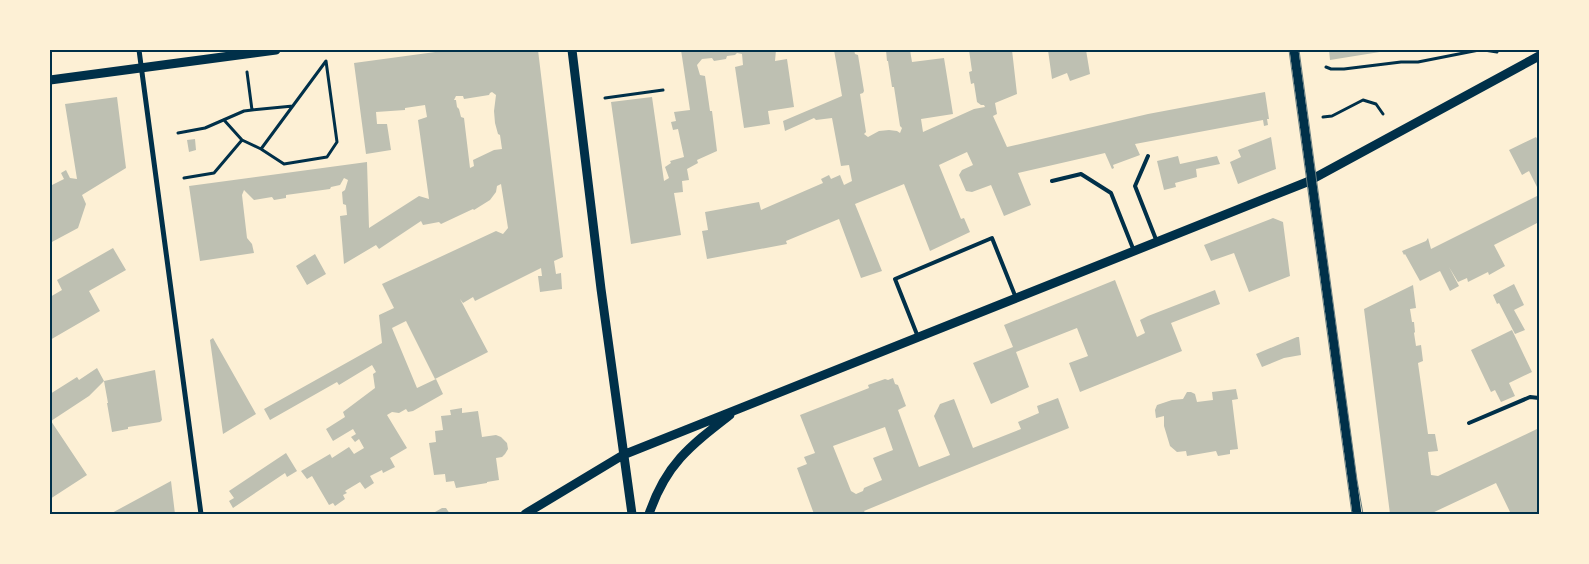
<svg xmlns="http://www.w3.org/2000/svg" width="1589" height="564" viewBox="0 0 1589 564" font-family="'Noto Sans',sans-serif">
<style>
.building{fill:#bec0b2;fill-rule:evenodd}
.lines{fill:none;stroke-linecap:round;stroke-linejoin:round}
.path{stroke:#003049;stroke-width:3}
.service{stroke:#003049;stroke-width:4}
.minor{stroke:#003049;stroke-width:5}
.tertiary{stroke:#003049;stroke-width:9}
.tram{stroke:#657d81;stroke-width:1}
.neatline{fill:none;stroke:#003049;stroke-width:2}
</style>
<rect width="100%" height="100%" fill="#fdf0d5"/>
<!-- building -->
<path class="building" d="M450 50H538L563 257 554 261 556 274 561 273 562 289 540 292 538 276H542L541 268 475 301 473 297 463 303 460 299 488 352 435 379 406 321 392 328 417 388 436 379 443 394 413 411 408 412 406 409 399 413 392 412 387 415 407 448 390 458 395 467 383 473 382 470 370 476 374 483 365 489 360 482 345 491 347 493 343 495 345 499 335 506 333 503 329 505 312 476 307 479 301 471 330 454 332 458 349 447 354 454 364 448 359 439 355 442 351 437 356 434 353 429 333 441 326 429 345 417 343 412 375 388 373 374 376 372 372 365 339 385 337 382 270 420 264 409 382 343 379 315 394 308 382 284 496 231 503 234 508 228 501 184 497 186 496 192 490 200 474 210 473 209 441 224 439 222 423 225 421 221 379 249 376 245 344 264 340 216 347 215 346 205 343 204 342 192 345 190 348 180 344 178 340 185 331 187 330 189 286 195V198L274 200 272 197 254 200 244 190 242 195 247 238 252 244 254 253 200 261 189 186 367 162 369 228 419 196 429 199 418 120 427 117 425 105 405 108V110L376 112 377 124H387L391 150 366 154 354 63ZM492 92 496 95 494 111 495 123 498 134 500 135 502 149 494 150 473 160 474 166 470 168 464 118 461 117 459 109 457 107 456 100H454L456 96H463L464 99 489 95 490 93Z
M681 50H776L775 61 787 59 794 107 768 111 770 124 744 128 735 67 743 65 742 54 737 53 735 55 727 56 726 59 714 61 712 58 702 59 697 65 700 75 705 76 710 111H712L717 151 697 160 698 163 687 169 689 180 682 181 683 192 674 193 681 235 631 244 611 102 652 97 664 181 669 178 665 167 671 163 670 161 684 157 678 129 673 130 671 122 676 121 674 112 690 110Z
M834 50H854L855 54 858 55 864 91 863 93 860 94 866 132 864 134 868 137 879 131 889 130 897 131 900 133 902 128 900 126 894 87H892L888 61H887L886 50H910L912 62 944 58 953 114 921 119 923 132 974 109 985 107 984 105H981L977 102 974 83 971 84 969 72 972 71 969 50H1012L1017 94 995 103 997 114 993 116 1007 147 1148 114 1265 92 1269 119H1267L1268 125 1264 126 1263 120 1135 144 1140 155 1113 165 1114 168 1112 169 1105 153 1018 173 1031 205 1004 216 991 185 972 192 966 191 959 175 962 170 973 165 967 152 939 165 961 219 964 218 970 232 930 251 904 184 855 204 882 271 861 278 839 219 786 241 787 244 707 259 702 231 708 230 705 212 759 202 761 210 823 183 821 179 829 175 831 179 840 175 844 185 852 181 849 165 841 166 832 118 816 120 814 118 785 131 783 121 842 96Z
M1048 50H1086L1090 74 1070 81 1067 73 1052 79Z
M1329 50H1386V51L1330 60Z
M117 97 126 168 82 195 86 204 78 228 50 243V186L64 179 61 173 66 170 70 178 77 179 65 104Z
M1271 137 1276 169 1238 184 1230 162 1241 157 1238 150Z
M1536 137 1539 142V191L1529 171 1522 175 1509 150Z
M195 139 196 150 189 152 187 140Z
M1178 156 1180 164 1217 156 1220 164 1196 169 1197 177 1175 183 1176 187 1164 190 1157 161Z
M1539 195V222L1494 245 1505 266 1489 275 1488 272 1468 282 1467 278 1458 282 1449 267 1459 286 1450 291 1440 271 1420 281 1405 254 1404 255 1402 251 1426 241 1428 238 1431 249Z
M1273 218 1283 222 1290 276 1249 292 1234 253 1211 261 1204 245Z
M113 248 126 270 89 291 100 311 50 340V297L62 290 57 280Z
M315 254 326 274 307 285 296 266Z
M1115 280 1137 337 1145 333 1140 320 1148 316 1215 290 1220 304 1171 323 1182 351 1080 392 1069 363 1088 356 1077 328 1016 352 1029 387 991 404 973 363 1013 347 1004 325Z
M1514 284 1524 305 1514 310 1525 330 1515 334 1499 303 1497 304 1493 295Z
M1413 285 1416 308 1410 309 1412 322H1414L1415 332 1414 333 1416 346 1421 345 1423 361 1418 363 1428 434H1435L1438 451 1428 452 1431 475 1438 476 1539 428V514H1511L1496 483 1430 514H1390L1364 309Z
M1512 330 1532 372 1509 383 1515 396 1501 402 1495 390 1491 392 1471 350Z
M1297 337H1299L1301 355 1284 358 1262 367 1256 354Z
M213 338 256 414 223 434 210 340Z
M97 368 104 381 155 370 162 420 160 422 128 427V429L112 432 107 403H108L104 381 89 396 51 421 87 475 50 499V394L77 377 79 380Z
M893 378 895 384 898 385 906 406 898 410 919 467 950 455 934 416 940 404 954 399 973 448 1021 429 1018 422 1039 413 1037 406 1058 398 1069 428 927 485 864 511 866 514H814L797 468 807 464 804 457 815 453 800 415 869 388 868 385 885 379 888 380ZM885 427 893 450 873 458 882 480 864 488 863 491 856 494 851 491 833 446Z
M1236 389 1238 399 1232 400 1238 449 1230 450V454L1218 456 1216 451 1187 456 1186 451 1177 452 1170 446 1164 426V416L1156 418 1155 410 1157 405 1172 400 1183 399 1187 392H1191L1195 394 1197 402 1213 400 1212 392Z
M462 408V413L478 411 482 437 496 435 501 437 507 443 508 449 505 454 502 457 496 458 499 480 487 482V483L456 488 454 481 446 482 445 474 434 475 429 443 436 442 435 431 443 430 441 416 451 415 450 410Z
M286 453 297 471 287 477 285 473 233 508 229 501 234 498 229 491Z
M171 481 175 514H110Z
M442 508H446L450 514H434L435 512Z"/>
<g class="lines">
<!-- path -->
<path class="path" d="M1484 50 1497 52
M326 61 337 142 327 157 284 164 261 149Z
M1326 67 1331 69H1344L1401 62H1418L1479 50
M247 72 252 110 293 106
M605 98 663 90
M1323 117 1332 116 1363 100 1376 104 1383 114
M224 120 242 140
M178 133 205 128 244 111 252 110
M184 178 214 173 242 140 261 149"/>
<!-- service -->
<path class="service" d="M1148 156 1135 186 1157 242
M1052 181 1081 174 1111 193 1134 251
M918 337 895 279 992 238 1016 298
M1469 423 1530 397 1539 398"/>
<!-- minor -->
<path class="minor" d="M139 50 201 514"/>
<!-- tertiary -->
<path class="tertiary" d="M572 50 601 289 632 514
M1294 50 1357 514
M50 80 276 50
M525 514 623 455 1307 182 1539 56
M649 514C666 464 690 446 730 415"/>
<!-- tram -->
<path class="tram" d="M1289 50 1352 514
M1299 50 1357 480 1363 514"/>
</g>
<!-- border -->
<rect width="1589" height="564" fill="none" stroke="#fdf0d5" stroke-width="102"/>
<rect x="51" y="51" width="1487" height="462" class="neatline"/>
</svg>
